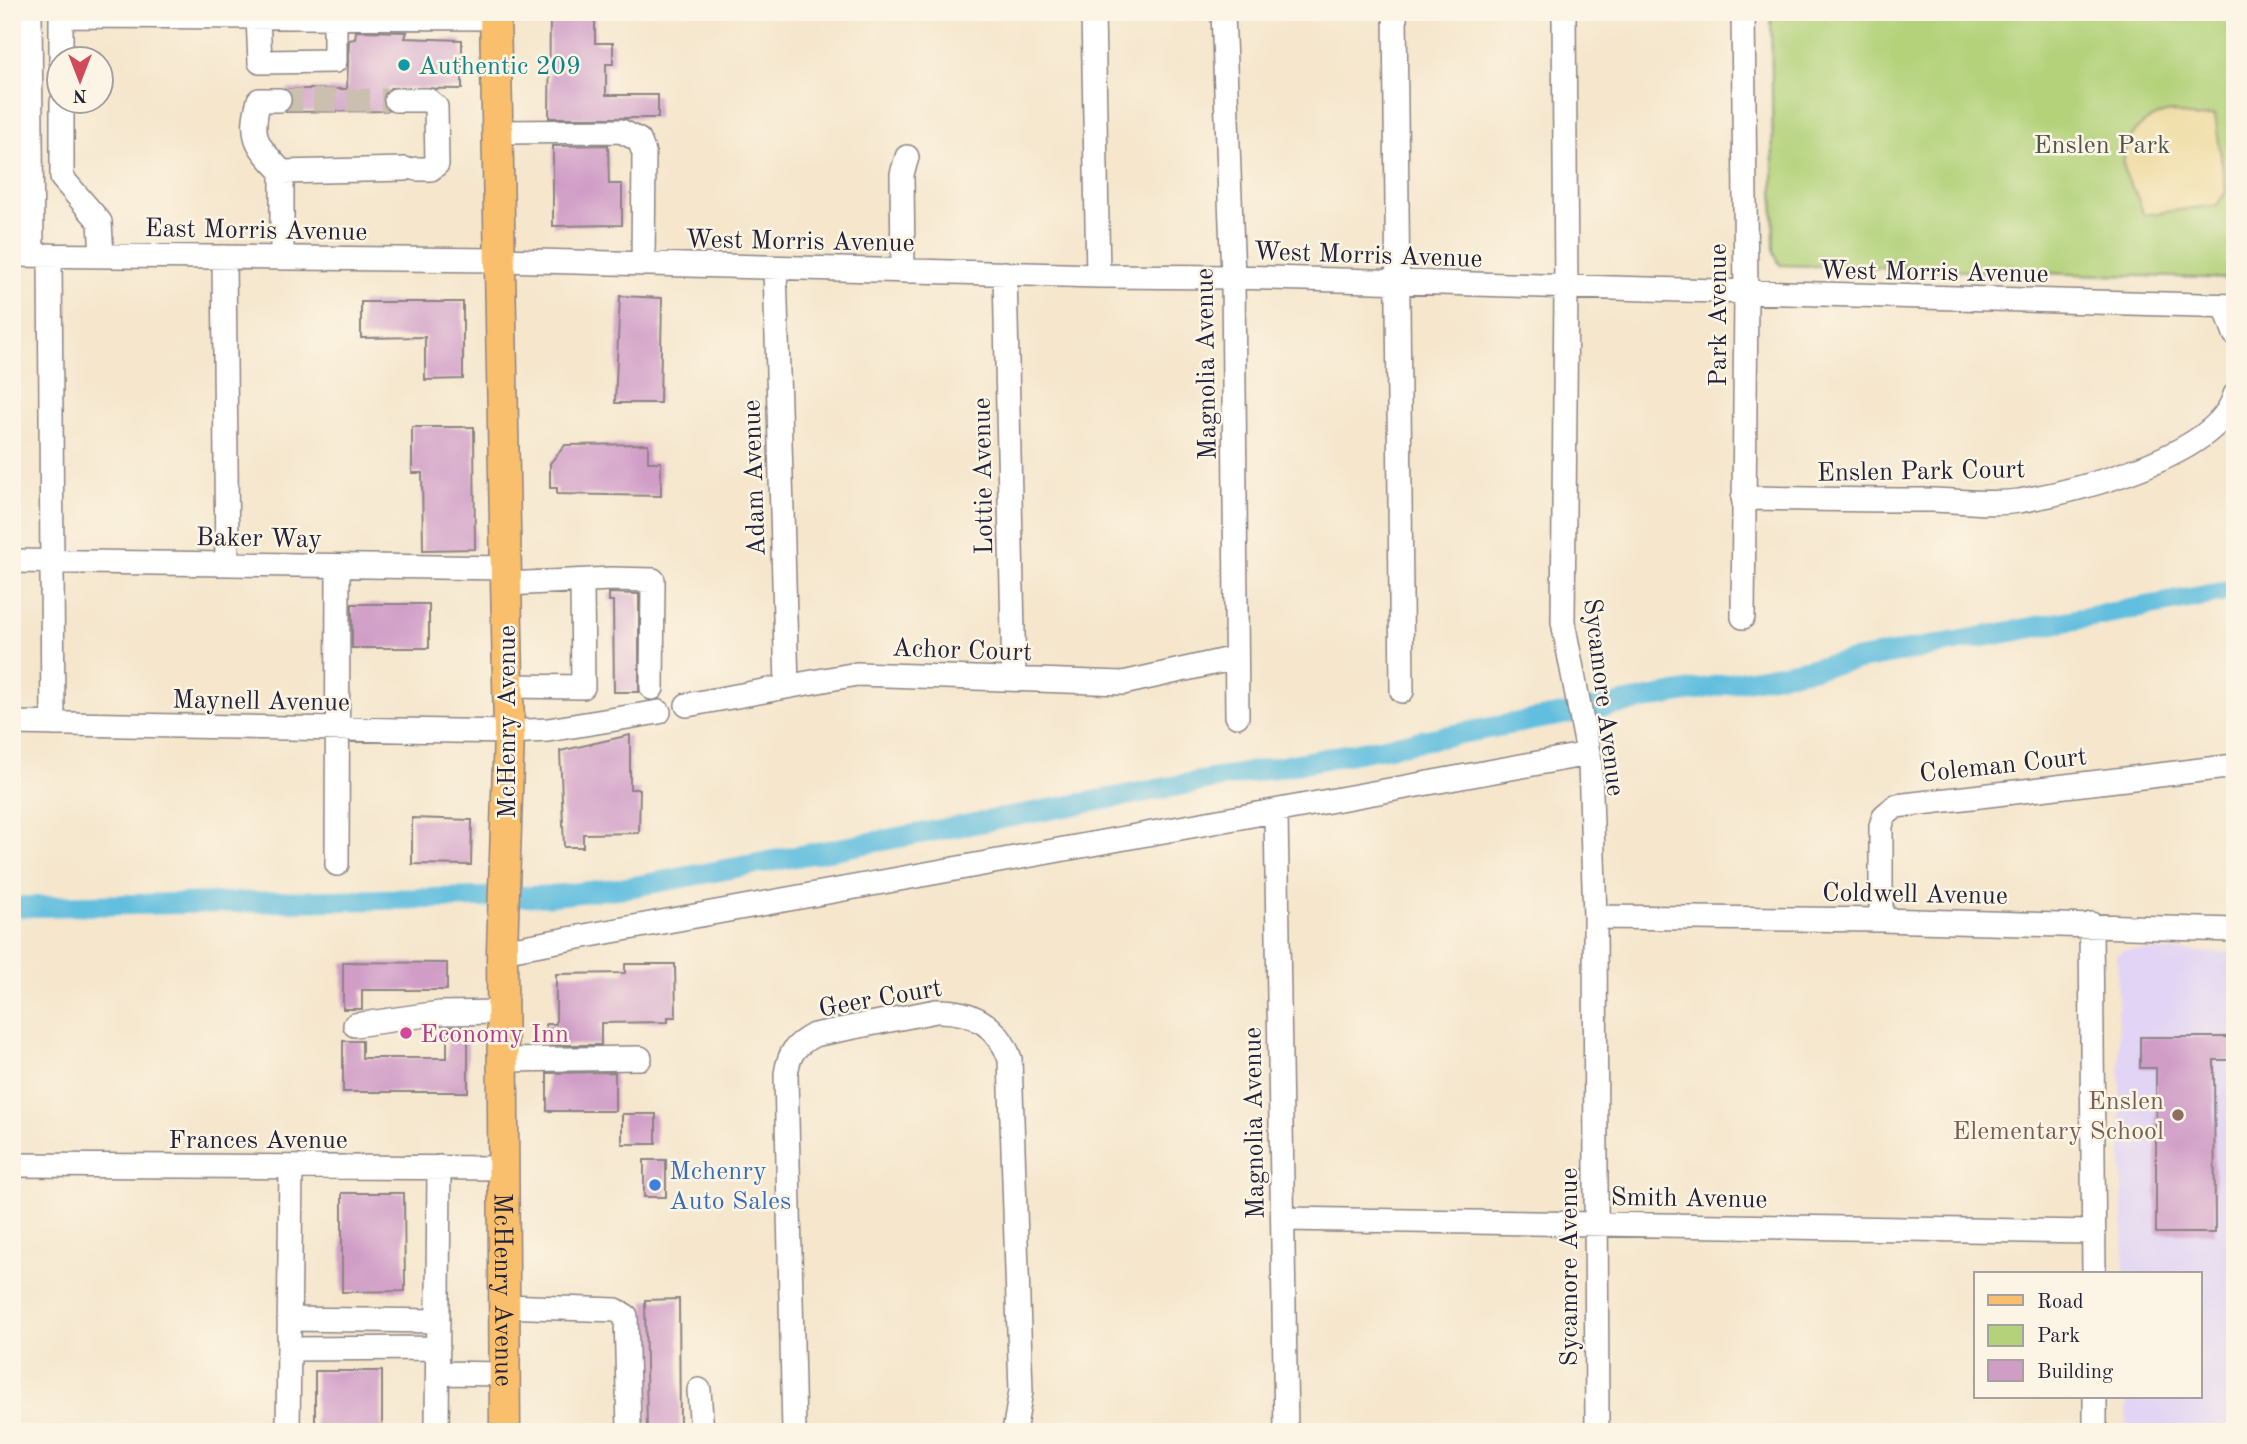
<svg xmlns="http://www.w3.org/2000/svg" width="2247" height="1444" viewBox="0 0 2247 1444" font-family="'Old Standard TT',serif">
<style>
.built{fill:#e1d4f4}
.green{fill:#b3d27a;stroke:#6a7a5a;stroke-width:2}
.sand{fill:#eeda9e;stroke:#887e6c;stroke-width:2}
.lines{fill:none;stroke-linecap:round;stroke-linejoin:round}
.canal{stroke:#60bede;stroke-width:21}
.building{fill:#d09dc7}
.minor-tunnel{stroke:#cbbfaf;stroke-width:23;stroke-dasharray:23 11;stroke-linecap:butt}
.minor-casing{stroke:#8c8484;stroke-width:26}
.major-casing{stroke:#8c8484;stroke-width:33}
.minor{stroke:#fff;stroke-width:23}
.major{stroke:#f9bf6d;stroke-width:30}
.culture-dot{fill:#0f9aa8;stroke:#fcf5e5;stroke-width:2.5}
.hotel-dot{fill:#d1479c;stroke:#fcf5e5;stroke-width:2.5}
.education-dot{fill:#8d6e63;stroke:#fcf5e5;stroke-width:2.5}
.shop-dot{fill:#3f7fe0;stroke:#fcf5e5;stroke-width:2.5}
.labels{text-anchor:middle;stroke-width:5;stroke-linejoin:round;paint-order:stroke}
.culture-label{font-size:26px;fill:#0d838f;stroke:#fcf5e5;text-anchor:start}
.park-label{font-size:26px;fill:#4e574e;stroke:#fcf5e5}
.street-label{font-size:26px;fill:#22223b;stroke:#fcf5e5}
.hotel-label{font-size:26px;fill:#b23c85;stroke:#fcf5e5;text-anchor:start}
.education-label{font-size:26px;fill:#785e54;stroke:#fcf5e5;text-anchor:end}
.shop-label{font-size:26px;fill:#366cbe;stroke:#fcf5e5;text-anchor:start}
</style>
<rect width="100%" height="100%" fill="#fcf5e5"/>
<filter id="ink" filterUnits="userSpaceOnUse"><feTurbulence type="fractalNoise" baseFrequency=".0143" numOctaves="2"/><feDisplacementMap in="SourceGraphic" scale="14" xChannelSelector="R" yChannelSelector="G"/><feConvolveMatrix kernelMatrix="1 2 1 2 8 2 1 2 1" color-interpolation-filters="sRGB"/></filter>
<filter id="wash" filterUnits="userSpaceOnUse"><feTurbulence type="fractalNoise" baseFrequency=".00686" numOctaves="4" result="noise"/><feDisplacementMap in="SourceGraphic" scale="28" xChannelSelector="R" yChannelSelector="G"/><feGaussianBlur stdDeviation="1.57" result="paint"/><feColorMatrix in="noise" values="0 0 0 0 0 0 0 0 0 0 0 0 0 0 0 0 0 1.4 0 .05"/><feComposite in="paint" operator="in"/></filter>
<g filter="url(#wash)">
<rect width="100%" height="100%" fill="#f5e6cc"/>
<!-- built -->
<path class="built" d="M2124 950 2235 953V1432H2127L2126 1397H2200V1274H2124L2117 955Z"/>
<!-- green -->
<path class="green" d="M1771 12H2235V279L1780 265 1774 253Z"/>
<!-- sand -->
<path class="sand" d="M2172 112 2195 118 2215 115 2226 192 2217 205 2143 215C2140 196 2132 191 2126 175 2116 143 2143 115 2172 112Z"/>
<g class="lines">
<!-- canal -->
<path class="canal" d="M12 907 548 896 631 887 2235 590"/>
</g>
<g id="blocks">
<!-- building -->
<path class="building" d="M550 12H595V43H613V64H606V95H658V118H549Z
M356 31 407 32 405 38 462 40V89L390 88 382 99 388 111 286 112 293 101 288 89H347L349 40 355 39Z
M608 145 609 184H622V225L553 226V146Z
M620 296 662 298 660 403H615Z
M361 302H463V379L425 380V337L361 338Z
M412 427H474L475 549 423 550 422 473H412Z
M648 444V462H661V496L557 494V488H550V463L565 445Z
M609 593 639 594V692H614L613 601H609Z
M352 604H429V648H352Z
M630 735V789H640L639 833 583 834V847H564L560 751Z
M412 818 472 820 471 865 412 864Z
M343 962 447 963V990H362V1009H343Z
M625 964H675L676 1017H668V1022L601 1023V1045H546V1024H556V974L625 973Z
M447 1027H468V1092H343V1041H362V1058H447Z
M2140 1037H2235V1060H2214L2215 1233H2156V1068H2140Z
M615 1072V1111H547V1073Z
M622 1114H656V1144H622Z
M644 1160H666V1197H644Z
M342 1193H404L405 1291 342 1292Z
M679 1299 680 1432H647L645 1300Z
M315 1371H382V1432H315Z"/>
</g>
</g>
<g filter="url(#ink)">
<use href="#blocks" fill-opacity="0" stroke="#8c8484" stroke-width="2"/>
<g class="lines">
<!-- minor-tunnel -->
<path class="minor-tunnel" d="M279 100H396"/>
<!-- minor casing -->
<g class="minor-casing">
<path id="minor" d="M30 12 32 255
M1093 12 1098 276
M1223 12 1233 277 1237 716
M1395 12 1402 691
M1564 12 1566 288 1563 622 1590 763 1595 917 1597 1432
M258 17 260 62 335 61V17
M61 60V16L495 18
M279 100H259C249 138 256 144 282 172
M396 100H428L436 107 437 164 431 169H417
M62 102V178L100 222 102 256
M497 132 621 131 639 140 644 153 643 264
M12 255 498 260 1098 276 1233 277 2235 306
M50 255 53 724
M224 257 227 564
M282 258V172L405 169
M775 268 787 686
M903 271 902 174 907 157
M1005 273 1014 678
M2225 306 2235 334
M1743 498C1807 499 1870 500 1934 500 1961 501 1992 505 2019 501 2076 491 2217 457 2235 395
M12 561 506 568
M506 584 611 579 653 580 652 688
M1743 617 1746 294 1743 12
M508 686 583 687 582 582
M687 705 857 674 1123 683 1235 658
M12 723 509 732 548 730 659 712
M1276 813 1286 1432
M337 864 338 566
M1595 917 1881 920 2235 930
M1881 920V826L1884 816 1896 806 2235 766
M2091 924 2094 1274
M502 951 1588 754
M355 1025 440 1013 503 1012
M503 1060 640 1058
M12 1165 503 1168
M1283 1219 2093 1232
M504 1306 616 1310 626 1316 629 1428 627 1432
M289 1319 438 1321
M289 1349 438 1348
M438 1373 504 1374
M699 1390 702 1432
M2095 1397V1432
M288 1432 291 1167
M437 1432 439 1167
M794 1432 786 1074C789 1053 795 1045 814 1035L936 1011C970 1010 998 1024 1010 1059L1021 1391 1014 1432"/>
</g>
<!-- major casing -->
<g class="major-casing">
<g id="major">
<path id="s1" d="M495 12 509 732 502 951 505 1432"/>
</g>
</g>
<!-- minor -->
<use href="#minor" class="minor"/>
<!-- major -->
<use href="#major" class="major"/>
</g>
</g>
<!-- markers -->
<circle class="culture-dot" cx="404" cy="65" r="7"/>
<circle class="hotel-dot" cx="406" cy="1033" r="7"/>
<circle class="education-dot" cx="2178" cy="1115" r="7"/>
<circle class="shop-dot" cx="655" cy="1185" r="7"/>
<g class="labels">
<!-- culture labels -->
<g class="culture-label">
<text x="418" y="74">Authentic 209</text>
</g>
<!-- park labels -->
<g class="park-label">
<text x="2102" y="153">Enslen Park</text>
</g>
<!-- street labels -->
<g class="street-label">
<text transform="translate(256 229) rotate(1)" y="9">East Morris Avenue</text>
<text transform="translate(800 240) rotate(1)" y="9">West Morris Avenue</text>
<text transform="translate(1368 254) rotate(2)" y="9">West Morris Avenue</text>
<text transform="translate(1934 271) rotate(1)" y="9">West Morris Avenue</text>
<text transform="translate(1717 315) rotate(-90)" y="9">Park Avenue</text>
<text transform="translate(1205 364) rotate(-91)" y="9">Magnolia Avenue</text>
<text transform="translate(1921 470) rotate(-1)" y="9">Enslen Park Court</text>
<text transform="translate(982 476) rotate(-91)" y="9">Lottie Avenue</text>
<text transform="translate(753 478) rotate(-92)" y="9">Adam Avenue</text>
<text transform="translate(259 537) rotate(1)" y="9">Baker Way</text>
<text transform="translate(962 649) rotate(2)" y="9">Achor Court</text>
<text transform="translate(1605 697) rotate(83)" y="9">Sycamore Avenue</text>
<text transform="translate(261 700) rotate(1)" y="9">Maynell Avenue</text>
<text transform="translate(506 722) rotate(-90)" y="9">McHenry Avenue</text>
<text transform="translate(2003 764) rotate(-6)" y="9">Coleman Court</text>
<text transform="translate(1915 893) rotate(1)" y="9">Coldwell Avenue</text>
<text transform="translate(880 997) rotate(-10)" y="9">Geer Court</text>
<text transform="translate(1253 1123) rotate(-91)" y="9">Magnolia Avenue</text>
<text x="258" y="1148">Frances Avenue</text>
<text transform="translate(1689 1197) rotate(1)" y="9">Smith Avenue</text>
<text transform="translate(1568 1267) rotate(-90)" y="9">Sycamore Avenue</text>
<text dy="9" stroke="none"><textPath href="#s1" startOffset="1278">McHenry Avenue</textPath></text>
</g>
<!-- hotel labels -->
<g class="hotel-label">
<text x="420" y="1042">Economy Inn</text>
</g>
<!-- education labels -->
<g class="education-label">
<text x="2164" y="1109">Enslen<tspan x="2164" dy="30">Elementary School</tspan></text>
</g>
<!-- shop labels -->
<g class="shop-label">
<text x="669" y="1179">Mchenry<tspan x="669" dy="30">Auto Sales</tspan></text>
</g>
</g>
<!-- margin -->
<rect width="2247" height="1444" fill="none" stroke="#fcf5e5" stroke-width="42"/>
<!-- legend -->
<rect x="1974" y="1272" width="228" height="126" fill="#fcf5e5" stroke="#a5a1a1" stroke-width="2"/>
<rect x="1988" y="1295" width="35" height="10" fill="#f9bf6d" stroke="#a5a1a1" stroke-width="2"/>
<text x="2037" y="1308" font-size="21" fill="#22223b">Road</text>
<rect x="1988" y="1325" width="35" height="21" fill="#b3d27a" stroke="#a5a1a1" stroke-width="2"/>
<text x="2037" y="1342" font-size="21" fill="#22223b">Park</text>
<rect x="1988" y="1360" width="35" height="21" fill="#d09dc7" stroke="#a5a1a1" stroke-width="2"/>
<text x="2037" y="1378" font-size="21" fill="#22223b">Building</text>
<!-- north arrow -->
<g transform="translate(80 80) rotate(180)"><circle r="33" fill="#fcf5e5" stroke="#a5a1a1" stroke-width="2"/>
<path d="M0-5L12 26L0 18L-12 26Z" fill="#d1495b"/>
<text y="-10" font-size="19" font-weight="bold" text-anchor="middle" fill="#22223b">N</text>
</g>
</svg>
